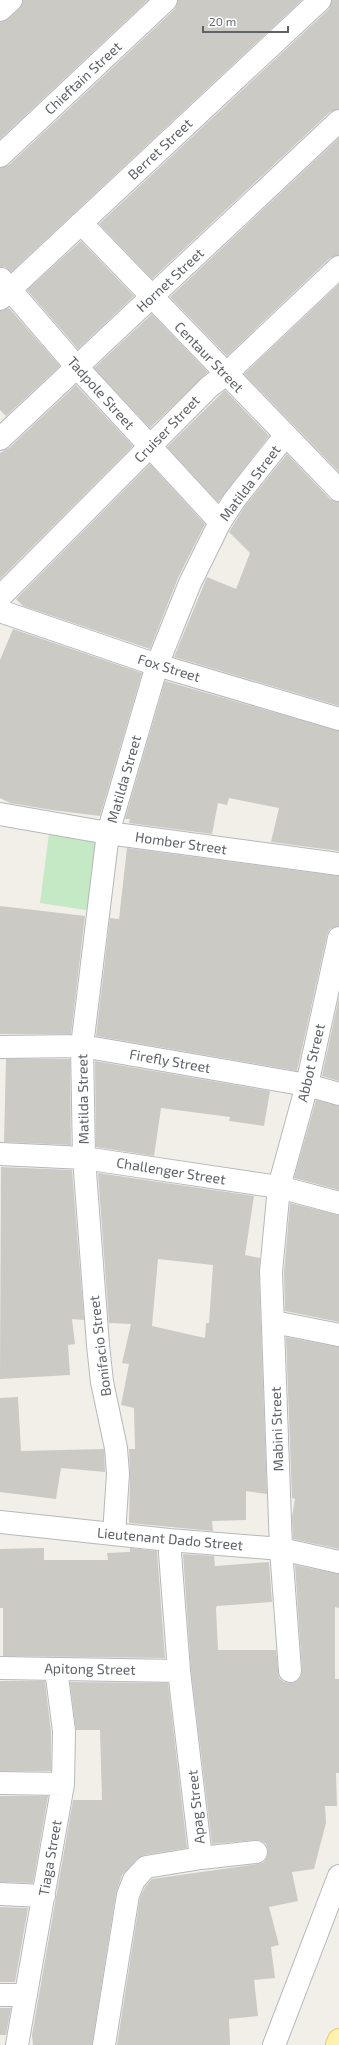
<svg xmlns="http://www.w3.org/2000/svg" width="339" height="2045" viewBox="0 0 339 2045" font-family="'Exo 2',sans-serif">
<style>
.green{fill:#c5e8c5}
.building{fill:#cccac5;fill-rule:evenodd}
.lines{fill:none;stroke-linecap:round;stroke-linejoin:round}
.minor-casing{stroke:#b5b8bc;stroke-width:24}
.primary-casing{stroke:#f2c960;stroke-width:24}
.minor{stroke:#fff;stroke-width:22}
.primary{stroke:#fff2af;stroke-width:22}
.labels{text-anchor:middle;stroke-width:3.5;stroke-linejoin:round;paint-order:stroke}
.street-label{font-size:14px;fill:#5f6368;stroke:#fff}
</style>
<rect width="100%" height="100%" fill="#f1efe8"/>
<!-- green -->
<path class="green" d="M49 834 102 841 92 911 40 903Z"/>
<!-- building -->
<path class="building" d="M23 0H148L0 139V22L8 19 19 9Z
M178 0H302L11 272 5 267H0V168L9 165 175 9Z
M332 0H339V109L330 112 152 279 99 224 329 9Z
M339 138V255L330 258 227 356 170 297Z
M81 241 134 296 78 349 27 290Z
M339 284V472L244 374Z
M9 308 60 366 6 416 0 410V311Z
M152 314 208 372 150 428 94 368Z
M76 385 133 446 0 579V453L9 448Z
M225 390 269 436 218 502 167 447Z
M287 454 330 499 339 502V706L174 657 207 577 236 589 250 553 229 532 245 506Z
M150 464 205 524 178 578 150 649 23 606 16 599Z
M13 629 142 673 100 816 52 810 10 803 0 798V660Z
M165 681 339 731V851L271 842 279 808 229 798 227 805 218 803 212 834 129 823 130 819H125Z
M127 848 339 876V926L330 929 327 935 297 1071 96 1036 110 918 119 919Z
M0 906 85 916 71 1034H0Z
M339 997V1081L322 1076Z
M6 1059H70L71 1145 4 1142Z
M95 1061 270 1091 264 1126 229 1121 230 1117 161 1108 154 1156 96 1147Z
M316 1100 339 1106V1190L294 1178Z
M1 1167 72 1170 84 1320 72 1319 75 1344 68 1345 70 1375 0 1379Z
M98 1173 254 1196 245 1255 260 1258 259 1272 267 1494 246 1491V1520L212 1521 213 1531 129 1523 130 1473 129 1449H135L134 1408 121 1405 129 1364 122 1363 131 1324 109 1323ZM158 1259 213 1265 209 1323H206L205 1338 152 1326Z
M290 1203 339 1215V1322L285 1311 284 1272Z
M286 1337 339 1347V1549L293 1539 292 1517 295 1499 292 1498Z
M18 1397 21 1451 104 1449 105 1472 61 1468 56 1499 0 1492V1398Z
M44 1548V1560H108L107 1553 130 1552V1548L157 1551 165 1658 3 1656V1608H0V1549Z
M183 1554 214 1556 215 1566 269 1562 272 1602 217 1606 216 1608 218 1650H276L279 1678 284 1682 291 1683 297 1681 301 1676 302 1670 295 1565 339 1574V1608L335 1607V1679H339V1773H336L337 1806H325L326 1823 314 1869 292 1872 298 1901 269 1907 279 1945 271 1947 275 1978 254 1980 258 2016 229 2019 230 2045H117L140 1898 145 1887 152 1879 258 1864 264 1862 267 1857 268 1851 266 1844 261 1841 255 1840 212 1844 191 1670Z
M0 1681H45L51 1732V1771H0Z
M70 1682 168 1683 187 1848 144 1855 137 1859 122 1875 116 1893 92 2045H33L32 2035 73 1800H102L100 1730H76Z
M0 1796H48L33 1883 0 1882Z
M0 1907 28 1908 15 1982H0Z
M0 2008H11L6 2035H0Z"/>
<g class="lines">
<!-- minor casing -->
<g class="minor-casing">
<path id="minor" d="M0 10 11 0
M0 156 166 0
M81 223 339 490
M1 279 76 366 220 522
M0 299 320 0
M0 439 339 121
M0 597 209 387 226 374 339 267
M0 611 157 665 339 719
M0 814 108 833 339 864
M0 1047 82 1046 307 1085 339 1094
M0 1154 84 1158 279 1187 339 1203
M274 1322 339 1335
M0 1522 169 1540 281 1549 339 1562
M114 1534 118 1474 116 1448 102 1382 98 1345 84 1158 82 1046 108 833 157 665 190 583 220 522 235 499 285 436
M169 1540 179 1671 201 1858
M0 1668 179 1671
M290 1671 281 1549 271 1272 279 1187 307 1085 339 938
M0 1783 63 1784
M0 1894 44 1896
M0 1995H26
M17 2045 63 1784 64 1731 56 1669
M104 2045 128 1895 134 1880 146 1867 201 1858 256 1852
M274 2045 339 1876"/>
</g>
<!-- primary casing -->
<g class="primary-casing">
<path id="primary" d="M337 2045 339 2040"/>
</g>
<!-- minor -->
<use href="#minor" class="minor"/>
<!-- primary -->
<use href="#primary" class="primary"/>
</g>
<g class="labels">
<!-- street labels -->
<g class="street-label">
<text transform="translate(83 78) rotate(-43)" y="5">Chieftain Street</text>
<text transform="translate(160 149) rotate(-43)" y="5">Berret Street</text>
<text transform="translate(170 280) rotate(-43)" y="5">Hornet Street</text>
<text transform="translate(209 357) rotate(46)" y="5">Centaur Street</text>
<text transform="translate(101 393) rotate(48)" y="5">Tadpole Street</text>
<text transform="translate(167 429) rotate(-46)" y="5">Cruiser Street</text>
<text transform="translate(250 483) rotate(-53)" y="5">Matilda Street</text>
<text transform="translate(169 668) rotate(17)" y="5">Fox Street</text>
<text transform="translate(124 779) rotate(-74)" y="5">Matilda Street</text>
<text transform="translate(181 843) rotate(8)" y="5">Homber Street</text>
<text transform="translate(170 1061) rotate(10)" y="5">Firefly Street</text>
<text transform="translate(311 1063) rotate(-77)" y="5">Abbot Street</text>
<text transform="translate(83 1099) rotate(-91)" y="5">Matilda Street</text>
<text transform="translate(171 1171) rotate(9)" y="5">Challenger Street</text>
<text transform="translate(100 1346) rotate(-97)" y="5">Bonifacio Street</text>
<text transform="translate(277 1429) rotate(-92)" y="5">Mabini Street</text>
<text transform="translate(170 1539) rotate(5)" y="5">Lieutenant Dado Street</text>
<text transform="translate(90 1669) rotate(1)" y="5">Apitong Street</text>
<text transform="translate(196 1807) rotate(-96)" y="5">Apag Street</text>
<text transform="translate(50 1858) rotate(-80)" y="5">Tiaga Street</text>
</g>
</g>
<!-- scale -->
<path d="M203 26v6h85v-6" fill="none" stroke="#5f6368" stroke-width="2"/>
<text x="209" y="26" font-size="12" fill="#5f6368" stroke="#ffffff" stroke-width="3" paint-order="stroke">20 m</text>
</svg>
